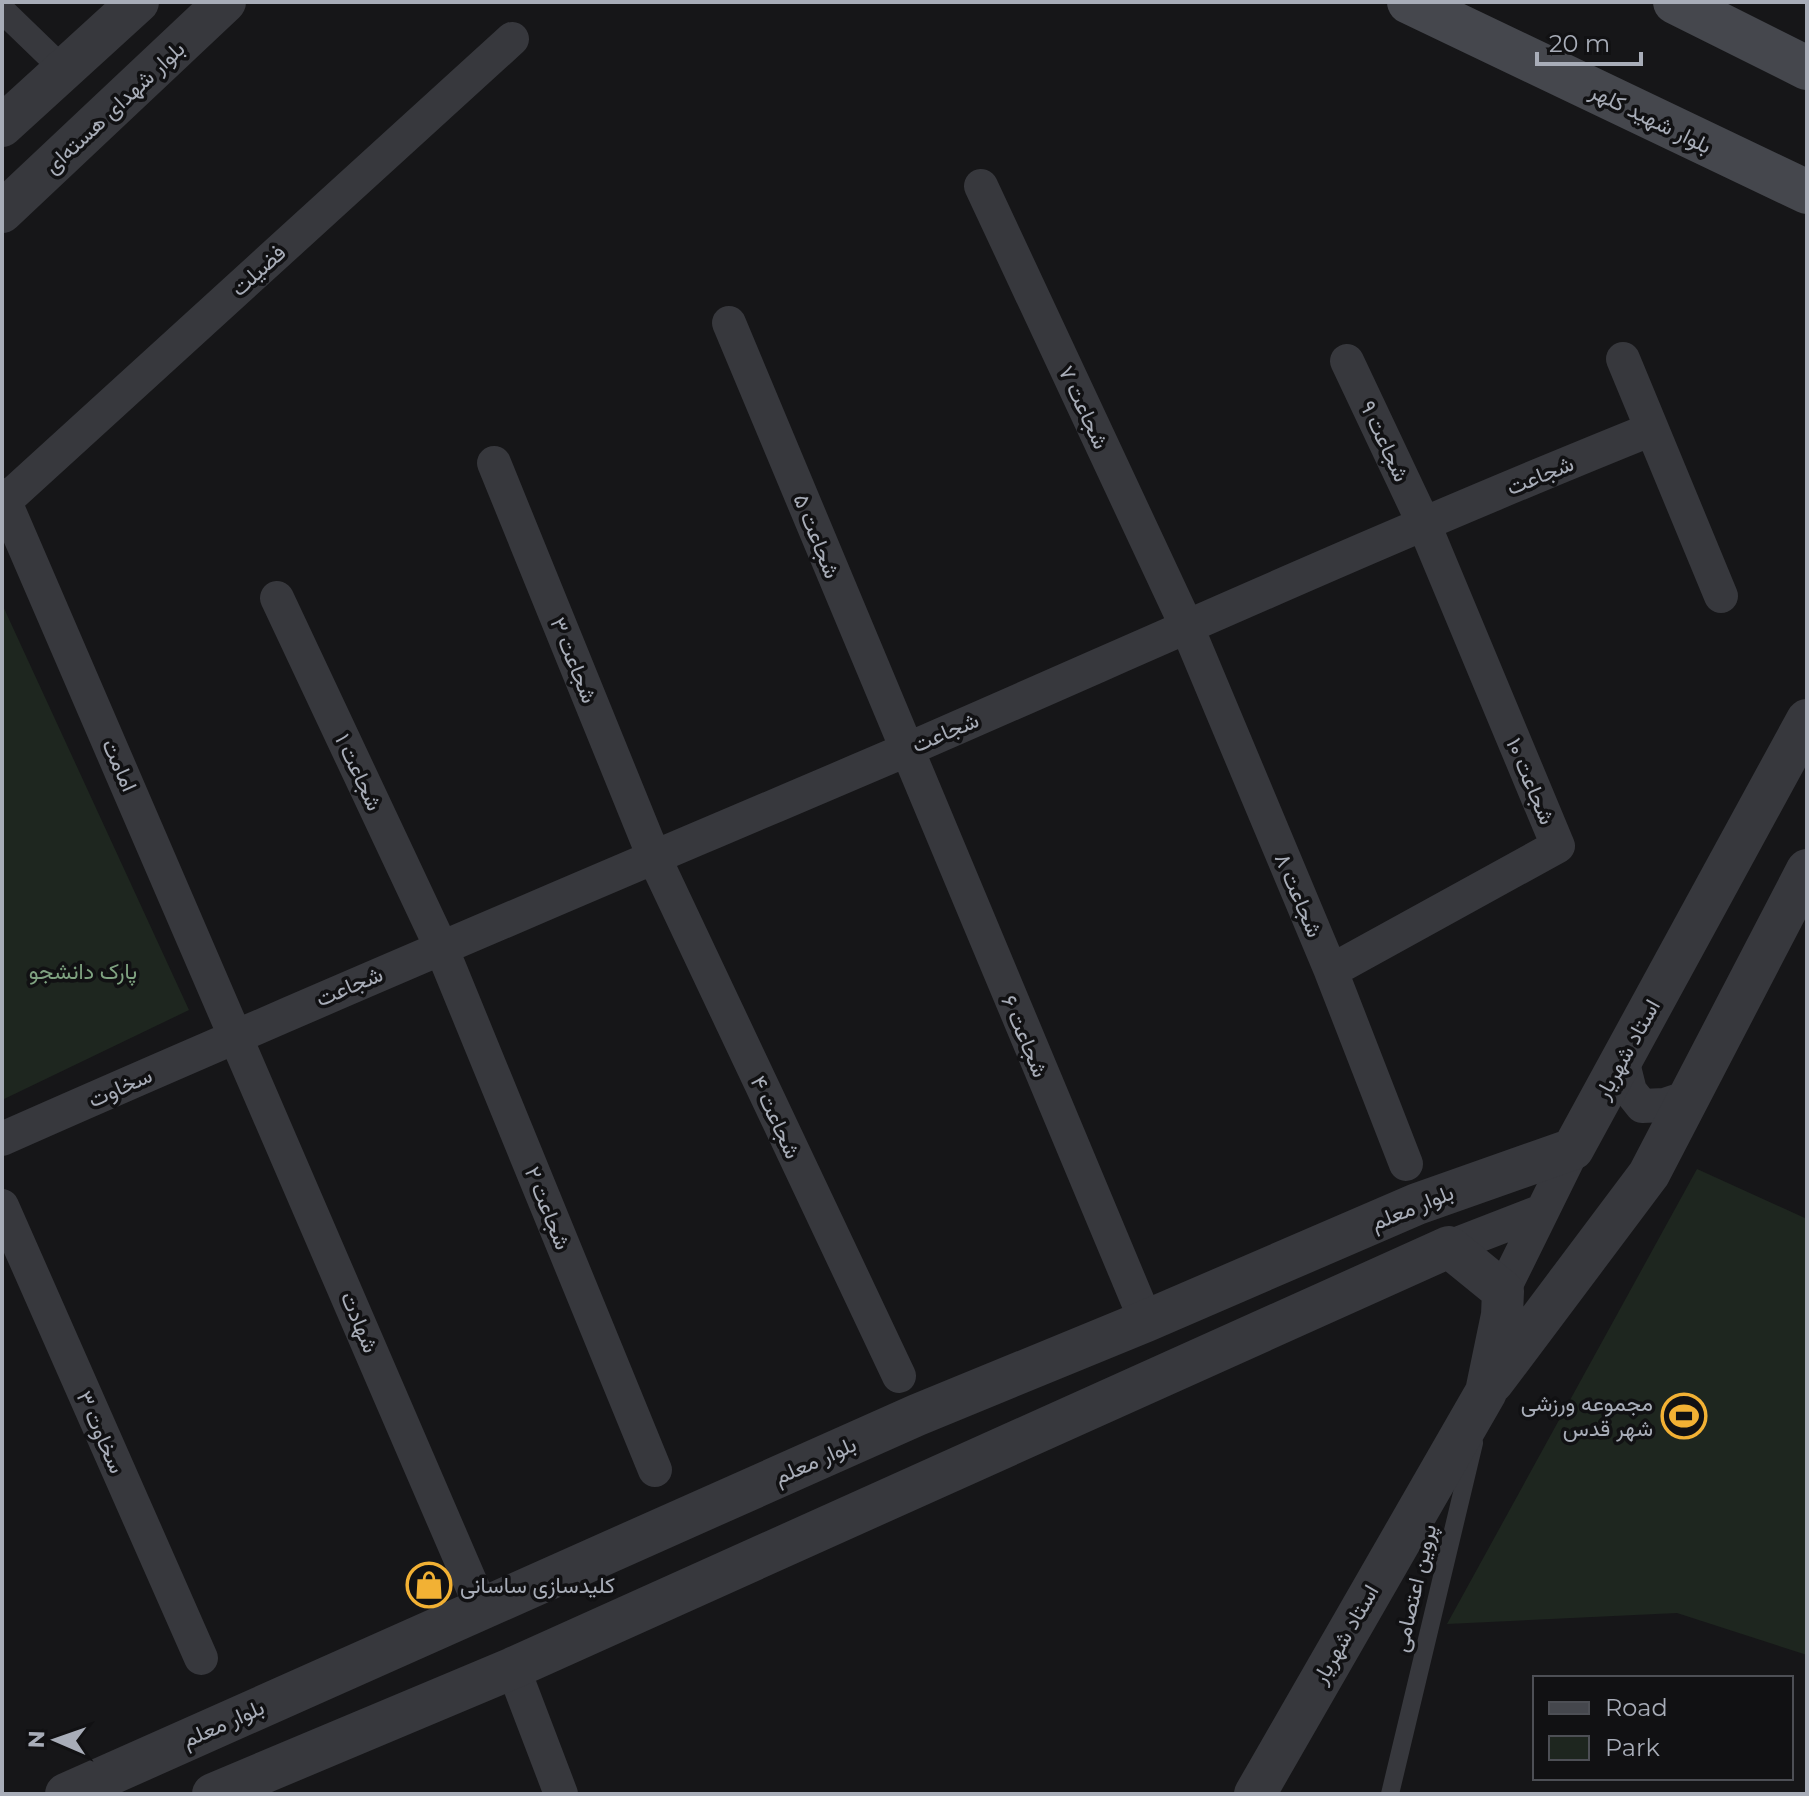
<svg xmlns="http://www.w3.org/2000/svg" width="1809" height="1796" viewBox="0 0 1809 1796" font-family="Montserrat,Vazirmatn,sans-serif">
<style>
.green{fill:#1e261f}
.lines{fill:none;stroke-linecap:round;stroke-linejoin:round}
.service{stroke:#37383d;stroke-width:18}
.pedestrian{stroke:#37383d;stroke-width:26}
.minor{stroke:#37383d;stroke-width:34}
.tertiary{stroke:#37383d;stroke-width:42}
.secondary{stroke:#45474d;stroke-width:44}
.labels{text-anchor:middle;stroke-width:7;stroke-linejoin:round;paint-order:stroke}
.street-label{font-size:22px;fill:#a8adb8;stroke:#111113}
.park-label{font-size:22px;fill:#7fa381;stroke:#111113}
.poi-label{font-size:22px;fill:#a8adb8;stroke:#111113;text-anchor:end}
</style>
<rect width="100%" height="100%" fill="#161618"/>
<!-- green -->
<path class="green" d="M2 604 189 1010 2 1100Z
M1697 1169 1807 1219V1655L1677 1613 1447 1624Z"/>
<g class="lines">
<!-- service -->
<path class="service" d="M1390 1794 1474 1443"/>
<!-- pedestrian -->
<path class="pedestrian" d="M2 10 64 70"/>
<!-- minor -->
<path class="minor" d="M981 186 1187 627 1331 971 1406 1164
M729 323 1146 1321
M1623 359 1721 596
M494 463 654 857 899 1376
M2 495 482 1609
M5 501 512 39
M277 598 441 947 655 1470
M1331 971 1558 846 1423 522 1347 361
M1622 1059 1630 1091 1642 1106 1665 1105 1689 1097
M2 1139C302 1006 604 879 906 750 1154 642 1401 530 1652 429
M2 1206 201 1658
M1449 1247 1542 1211
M1503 1291 1573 1149
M513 1668 561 1794"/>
<!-- tertiary -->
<path class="tertiary" d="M2 126 138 2
M2 212 225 2
M1493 1382 1649 1174 1807 870
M66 1794 917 1415 1146 1321 1417 1204 1573 1149 1807 720
M213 1794 513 1668 1449 1247 1503 1291 1502 1315 1486 1392 1255 1794"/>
<!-- secondary -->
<path class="secondary" d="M1409 2 1807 192
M1675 2 1807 68"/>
</g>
<!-- icons -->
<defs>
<g id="stadium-ring" transform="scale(2.3)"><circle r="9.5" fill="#111113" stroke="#f2b134" stroke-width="1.5"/><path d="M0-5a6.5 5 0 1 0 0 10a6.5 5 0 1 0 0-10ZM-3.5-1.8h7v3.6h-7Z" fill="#f2b134"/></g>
<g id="shop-ring" transform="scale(2.3)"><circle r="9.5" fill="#111113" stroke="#f2b134" stroke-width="1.5"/><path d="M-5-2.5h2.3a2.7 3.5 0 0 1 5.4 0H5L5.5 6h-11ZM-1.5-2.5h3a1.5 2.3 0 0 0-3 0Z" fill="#f2b134"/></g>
</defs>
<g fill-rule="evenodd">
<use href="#stadium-ring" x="1684" y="1416"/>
<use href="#shop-ring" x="429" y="1585"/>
</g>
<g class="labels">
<!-- street labels -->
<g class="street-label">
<text transform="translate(114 107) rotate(-43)" y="8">بلوار شهدای هسته‌ای</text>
<text transform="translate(1651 118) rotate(26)" y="8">بلوار شهید کلهر</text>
<text transform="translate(258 270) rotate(-42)" y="8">فضیلت</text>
<text transform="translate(1084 407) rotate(65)" y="8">شجاعت ۷</text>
<text transform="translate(1385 441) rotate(65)" y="8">شجاعت ۹</text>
<text transform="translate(1540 475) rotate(-22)" y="8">شجاعت</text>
<text transform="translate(817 536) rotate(68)" y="8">شجاعت ۵</text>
<text transform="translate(574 660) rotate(68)" y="8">شجاعت ۳</text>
<text transform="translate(945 732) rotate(-23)" y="8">شجاعت</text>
<text transform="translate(120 765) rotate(66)" y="8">امامت</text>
<text transform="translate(359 772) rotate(65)" y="8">شجاعت ۱</text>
<text transform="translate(1531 781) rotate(67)" y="8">شجاعت ۱۰</text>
<text transform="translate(1299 895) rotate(67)" y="8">شجاعت ۸</text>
<text transform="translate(349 986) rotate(-23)" y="8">شجاعت</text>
<text transform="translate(1025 1036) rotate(67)" y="8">شجاعت ۶</text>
<text transform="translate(1627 1049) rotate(-61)" y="8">استاد شهریار</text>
<text transform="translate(120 1087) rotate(-24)" y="8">سخاوت</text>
<text transform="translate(776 1117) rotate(65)" y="8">شجاعت ۴</text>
<text transform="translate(1412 1207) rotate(-22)" y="8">بلوار معلم</text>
<text transform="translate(548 1208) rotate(68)" y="8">شجاعت ۲</text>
<text transform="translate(360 1322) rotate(67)" y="8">شهادت</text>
<text transform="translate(101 1432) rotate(66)" y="8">سخاوت ۳</text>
<text transform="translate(815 1460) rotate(-24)" y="8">بلوار معلم</text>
<text transform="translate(1414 1588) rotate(-77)" y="8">پروین اعتصامی</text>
<text transform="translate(1345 1634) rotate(-60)" y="8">استاد شهریار</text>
<text transform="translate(223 1723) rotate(-24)" y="8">بلوار معلم</text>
</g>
<!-- park labels -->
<g class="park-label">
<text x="83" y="979">پارک دانشجو</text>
</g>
<!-- poi labels -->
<g class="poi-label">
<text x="1653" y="1411">مجموعه ورزشی<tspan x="1653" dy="25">شهر قدس</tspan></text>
<text x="460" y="1593" text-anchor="start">کلیدسازی ساسانی</text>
</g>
</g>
<!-- border -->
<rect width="1809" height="1796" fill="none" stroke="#a8adb8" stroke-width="8"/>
<!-- legend -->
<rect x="1533" y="1676" width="260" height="104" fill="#111113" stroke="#4d4f55" stroke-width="2"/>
<rect x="1549" y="1702" width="40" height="12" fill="#45474d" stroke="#4d4f55" stroke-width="2"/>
<text x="1605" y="1716" font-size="24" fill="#a8adb8">Road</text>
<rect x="1549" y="1736" width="40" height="24" fill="#1e261f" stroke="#4d4f55" stroke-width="2"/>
<text x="1605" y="1756" font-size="24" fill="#a8adb8">Park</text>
<!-- north arrow -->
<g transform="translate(56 1740) rotate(272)" stroke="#111113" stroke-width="6" paint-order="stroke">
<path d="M0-6L14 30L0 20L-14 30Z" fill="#a8adb8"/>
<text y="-12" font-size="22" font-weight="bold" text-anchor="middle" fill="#a8adb8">N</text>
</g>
<!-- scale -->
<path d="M1537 52v12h104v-12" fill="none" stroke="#a8adb8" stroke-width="4"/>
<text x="1549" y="52" font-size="24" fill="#a8adb8" stroke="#111113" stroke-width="6" paint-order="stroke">20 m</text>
</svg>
